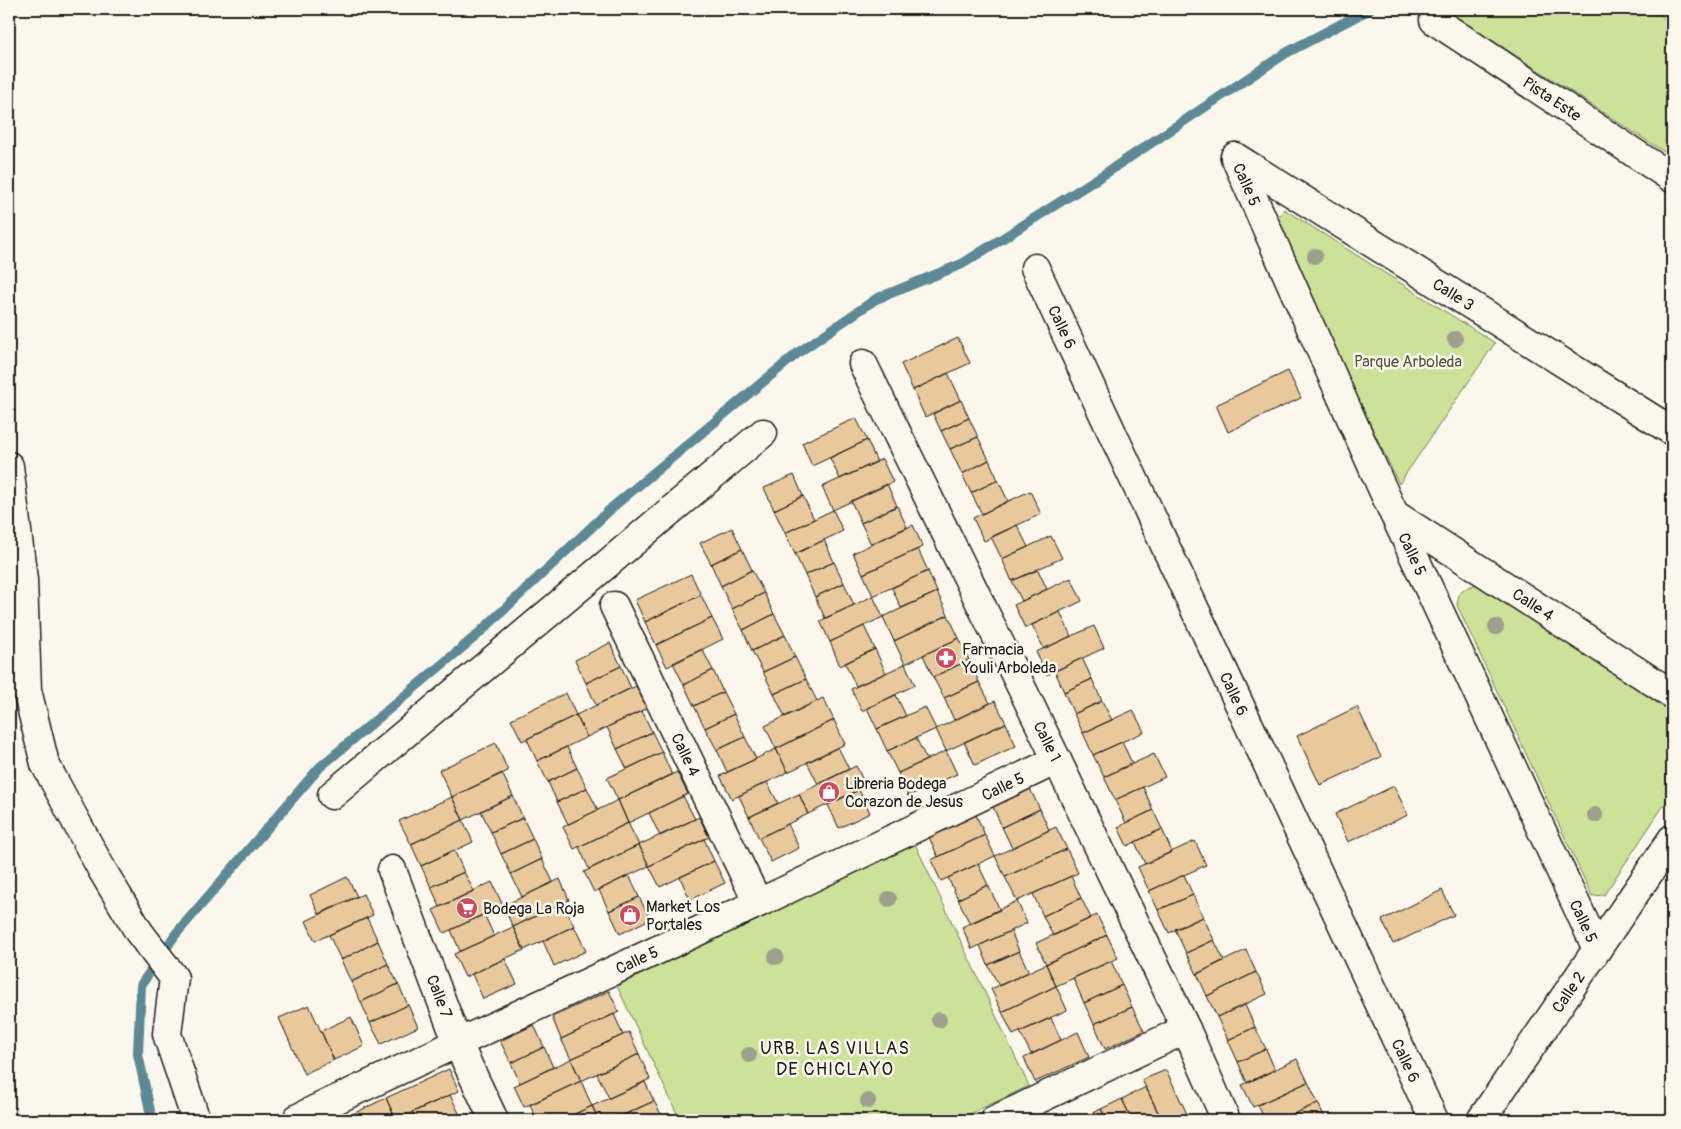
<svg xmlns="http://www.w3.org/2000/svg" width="1681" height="1129" viewBox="0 0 1681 1129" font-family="Pangolin,sans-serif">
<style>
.green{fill:#cce298;stroke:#747f5a}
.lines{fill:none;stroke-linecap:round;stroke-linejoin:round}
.stream{stroke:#5c8995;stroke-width:10}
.building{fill:#e9c99b;stroke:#1c1c1c}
.minor-casing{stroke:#1c1c1c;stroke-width:31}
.tertiary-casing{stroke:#1c1c1c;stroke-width:31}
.minor{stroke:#fbf7ec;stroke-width:28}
.tertiary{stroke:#fbf7ec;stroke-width:28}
.tree{fill:#9e9f8e}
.labels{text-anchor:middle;stroke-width:5;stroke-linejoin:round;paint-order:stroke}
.street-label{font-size:16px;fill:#1c1c1c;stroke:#fbf7ec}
.park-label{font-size:16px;fill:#515741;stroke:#fbf7ec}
.poi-label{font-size:16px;fill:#1c1c1c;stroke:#fbf7ec;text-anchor:start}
.neighbourhood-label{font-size:18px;letter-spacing:1px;fill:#1c1c1c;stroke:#fbf7ec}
</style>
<rect width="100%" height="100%" fill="#fbf7ec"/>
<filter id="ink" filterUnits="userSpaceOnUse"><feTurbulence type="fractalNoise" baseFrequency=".02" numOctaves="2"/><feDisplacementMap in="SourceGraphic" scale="10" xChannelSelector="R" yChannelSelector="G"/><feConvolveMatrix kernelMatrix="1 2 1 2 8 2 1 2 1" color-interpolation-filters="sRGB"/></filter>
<g filter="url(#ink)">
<!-- green -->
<path class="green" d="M1451 9H1651L1672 23V157L1447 11Z
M1284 209 1495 343 1399 484 1274 224Z
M1481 583 1672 713V793L1604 895 1592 896 1457 605 1459 594 1468 587Z
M9 618 13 692 9 725Z
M915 844 1029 1086 957 1120H680L617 986Z"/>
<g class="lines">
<!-- stream -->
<path class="stream" d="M152 1120 138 1054 141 985 175 935 320 767 476 636 615 505 799 352 876 299 962 264 1106 173 1286 53 1370 9"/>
</g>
<!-- building -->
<path class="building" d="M958 338 970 363 913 390 901 364Z
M1288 371 1301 398 1228 432 1216 405Z
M948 373 961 400 925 417 913 390Z
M961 400 969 418 941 431 933 414Z
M856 418 867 440 812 466 802 443Z
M969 418 978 437 950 449 941 431Z
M978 437 989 460 962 474 950 449Z
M867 440 877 462 840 479 830 458Z
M882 459 893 482 833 510 822 487Z
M989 460 998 480 971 493 962 474Z
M794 475 803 496 774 510 764 488Z
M998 480 1008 501 982 514 971 493Z
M887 484 897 506 861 523 851 501Z
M1030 491 1041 514 984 541 973 518Z
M803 496 814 519 785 533 774 510Z
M897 506 907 527 871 544 861 523Z
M833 510 843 531 795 554 785 533Z
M913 525 923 547 863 574 853 553Z
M1017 525 1028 547 1002 559 991 537Z
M732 528 742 549 711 564 700 543Z
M1051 536 1062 558 1012 581 1002 559Z
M824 540 834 562 805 575 795 554Z
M742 549 752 570 721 586 711 564Z
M918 549 928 571 873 596 863 574Z
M834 562 844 583 815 597 805 575Z
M752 570 764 593 732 609 721 586Z
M1038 570 1047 589 1022 601 1012 581Z
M928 571 937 592 901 608 892 588Z
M691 574 701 595 645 622 635 600Z
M1071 578 1082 601 1025 628 1014 605Z
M844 583 854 605 825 618 815 597Z
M937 592 948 615 894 641 883 617Z
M764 593 774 614 743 630 732 609Z
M701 595 712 618 656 645 645 622Z
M873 596 883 617 830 642 820 621Z
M1060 612 1071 636 1044 649 1032 625Z
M774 614 785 635 752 651 743 630Z
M948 615 959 638 905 664 894 641Z
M712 618 723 639 667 667 656 645Z
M864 626 875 649 840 666 830 642Z
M1094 626 1104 648 1047 675 1036 652Z
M785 635 795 657 763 672 752 651Z
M959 638 969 660 933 677 923 655Z
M610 643 621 666 586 683 575 660Z
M702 649 713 670 684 685 673 663Z
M875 649 886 673 856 686 845 663Z
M795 657 806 679 774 694 763 672Z
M1082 658 1092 679 1064 692 1055 671Z
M969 660 979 682 944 698 933 677Z
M905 664 915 685 862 711 851 689Z
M621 666 631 688 596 705 586 683Z
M713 670 723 692 694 706 684 685Z
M806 679 817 701 785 717 774 694Z
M1092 679 1102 701 1074 714 1064 692Z
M979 682 990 703 954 720 944 698Z
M636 686 647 708 587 737 576 715Z
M723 692 734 714 705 728 694 706Z
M566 693 576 715 522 741 511 719Z
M896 695 906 716 877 729 867 708Z
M823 698 834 720 776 749 765 726Z
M995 701 1006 723 946 751 936 729Z
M1102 701 1112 720 1083 733 1074 714Z
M925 707 936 729 887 751 877 729Z
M1357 707 1381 757 1320 785 1297 736Z
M1133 710 1144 732 1093 755 1083 733Z
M642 711 652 732 617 749 607 727Z
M734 714 745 737 717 750 705 728Z
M576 715 587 737 537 761 527 739Z
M834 720 845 744 788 772 776 749Z
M1006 723 1016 746 975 765 964 742Z
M652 732 662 752 627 769 617 749Z
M745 737 756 759 727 772 717 750Z
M916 738 927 760 898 773 887 751Z
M1122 742 1132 763 1104 777 1093 755Z
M496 743 508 771 452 797 439 770Z
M567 747 577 768 548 782 537 761Z
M838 747 849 769 818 784 807 762Z
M776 749 788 772 732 799 720 776Z
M946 751 957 774 908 796 898 773Z
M662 752 672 775 618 800 607 778Z
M1154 754 1165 777 1115 800 1104 777Z
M856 766 866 786 808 814 799 794Z
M577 768 587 788 557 802 548 782Z
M677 772 688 794 628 823 618 800Z
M502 773 513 796 463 820 452 797Z
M767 782 778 803 749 817 739 796Z
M1394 786 1408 815 1348 842 1335 814Z
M1143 787 1153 810 1126 823 1115 800Z
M587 788 598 810 568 824 557 802Z
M1030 789 1040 809 1002 827 993 807Z
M859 790 870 813 839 828 828 805Z
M799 794 808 814 759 838 749 817Z
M513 796 523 818 491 832 481 811Z
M683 796 695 819 660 836 649 813Z
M452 797 463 820 411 844 399 821Z
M618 800 628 823 574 849 563 827Z
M1040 809 1049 830 1012 848 1002 827Z
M1153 810 1162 829 1127 846 1118 827Z
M976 815 985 835 938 857 929 837Z
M699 817 709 837 649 866 639 845Z
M523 818 533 839 501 854 491 832Z
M463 820 473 842 421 866 411 844Z
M628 823 639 845 589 869 579 847Z
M788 824 799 848 771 862 759 838Z
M1056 827 1067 849 1005 877 995 856Z
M1162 829 1172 852 1145 864 1135 842Z
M985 835 995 856 941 881 931 860Z
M533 839 542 859 511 874 501 854Z
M704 839 714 861 660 887 649 866Z
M1195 841 1206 865 1149 891 1138 867Z
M639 845 649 866 594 892 584 872Z
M1067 849 1078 873 1017 901 1005 877Z
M454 850 464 872 431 887 421 866Z
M542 859 553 882 522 897 511 874Z
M714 861 725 883 690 900 680 877Z
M978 864 988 885 958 899 948 878Z
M464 872 474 891 440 907 431 887Z
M629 875 639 897 609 911 599 890Z
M1184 875 1193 895 1158 910 1149 891Z
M1071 876 1081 898 1043 916 1033 894Z
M347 877 357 896 319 914 310 895Z
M560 879 569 900 513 927 503 906Z
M492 882 503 906 444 933 433 910Z
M988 885 1000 910 970 924 958 899Z
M1442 890 1454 915 1393 944 1382 920Z
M363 894 373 915 315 941 306 921Z
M1193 895 1203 917 1169 933 1158 910Z
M639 897 650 919 620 934 609 911Z
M1081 898 1091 918 1053 936 1043 916Z
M1017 901 1027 923 972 949 962 927Z
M563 903 574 926 524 950 513 927Z
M484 914 494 936 460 951 451 930Z
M1097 915 1107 935 1046 964 1036 943Z
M1203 917 1214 940 1186 953 1175 929Z
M367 918 378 941 341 960 329 935Z
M574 926 586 951 554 966 543 941Z
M513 927 524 950 465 977 454 954Z
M1011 931 1019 951 988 965 980 945Z
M1107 935 1118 958 1056 986 1046 964Z
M1214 940 1224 960 1197 974 1186 953Z
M378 941 388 964 351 982 341 960Z
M1246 950 1256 972 1207 996 1197 974Z
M1019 951 1029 972 999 986 988 965Z
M505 959 517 984 483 999 472 974Z
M1111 961 1122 985 1084 1003 1073 978Z
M388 964 398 984 361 1002 351 982Z
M1046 964 1056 986 1002 1012 991 989Z
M1256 972 1267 994 1217 1017 1207 996Z
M398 984 408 1005 370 1023 361 1002Z
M1122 985 1132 1007 1094 1024 1084 1003Z
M1056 986 1067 1010 1013 1035 1002 1012Z
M609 991 619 1012 561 1039 552 1017Z
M309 1005 334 1060 304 1074 279 1018Z
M408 1005 418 1027 381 1044 370 1023Z
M1245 1005 1255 1027 1228 1040 1217 1017Z
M1132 1007 1144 1031 1105 1049 1094 1024Z
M614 1014 623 1035 571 1059 561 1039Z
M351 1017 364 1046 334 1060 321 1031Z
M1051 1018 1061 1040 1031 1054 1020 1032Z
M534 1025 544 1047 511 1063 500 1041Z
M1255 1027 1266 1049 1238 1062 1228 1040Z
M629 1032 639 1054 581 1081 571 1059Z
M1078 1032 1089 1057 1035 1082 1024 1058Z
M544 1047 553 1067 520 1083 511 1063Z
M1266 1049 1275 1070 1247 1083 1238 1062Z
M639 1054 650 1079 609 1098 597 1074Z
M571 1059 581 1081 524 1107 514 1086Z
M1297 1059 1308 1082 1253 1107 1242 1085Z
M449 1069 459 1091 396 1120 386 1098Z
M1166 1070 1190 1120H1162L1142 1080Z
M581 1081 592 1106 562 1120H537L530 1105Z
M645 1082 654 1101 612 1120H599L592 1106Z
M1308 1082 1318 1103 1281 1120H1265L1258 1105Z
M1146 1087 1160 1117 1154 1120H1132L1122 1099Z
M450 1095 460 1115 449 1120H416L412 1112Z
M386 1098 396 1120H340Z
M1122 1099 1132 1120H1107L1101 1109Z
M654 1101 664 1120H619L618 1118Z
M1318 1103 1326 1120H1281Z
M592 1106 599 1120H562Z
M1101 1109 1107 1120H1080V1119Z"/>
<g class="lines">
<!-- minor casing -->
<g class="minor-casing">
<g id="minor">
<path id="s1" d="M1235 157 1382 488 1597 949"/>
<path id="s2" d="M1235 157 1672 431"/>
<path id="s3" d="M1035 268 1434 1120"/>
<path id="s4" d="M863 364 1057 760 1186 1029 1226 1120"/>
<path id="s5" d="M1394 514 1672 694"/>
<path id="s6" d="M614 606 758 903"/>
<path d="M332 795 763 433"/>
<path id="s7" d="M392 870 458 1044 494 1120"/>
<path id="s8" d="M298 1120V1118L314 1110 782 892 1057 760"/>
<path d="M995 1120 1186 1029"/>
<path id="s9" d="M1481 1120 1672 839"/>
</g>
</g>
<!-- tertiary casing -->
<g class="tertiary-casing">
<g id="tertiary">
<path id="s10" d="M1434 20 1672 178"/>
<path d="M9 466 23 580 27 690 45 764 101 868 139 932 174 978 167 1034 196 1120"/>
</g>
</g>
<!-- minor -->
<use href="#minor" class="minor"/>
<!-- tertiary -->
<use href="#tertiary" class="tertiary"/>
</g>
<!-- trees -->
<g class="tree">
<circle cx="1315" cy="256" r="8"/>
<circle cx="1455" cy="339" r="8"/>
<circle cx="1496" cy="627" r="8"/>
<circle cx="1595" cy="815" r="8"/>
<circle cx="889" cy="899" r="8"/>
<circle cx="776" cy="957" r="8"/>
<circle cx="939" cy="1020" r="8"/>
<circle cx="749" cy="1055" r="8"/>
<circle cx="868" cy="1101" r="8"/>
</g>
</g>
<!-- icons -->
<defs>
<g id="pharmacy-disc" transform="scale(1.125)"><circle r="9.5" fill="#d1495b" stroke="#fbf7ec"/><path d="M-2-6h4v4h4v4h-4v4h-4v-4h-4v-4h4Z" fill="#fff"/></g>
<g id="shop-disc" transform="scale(1.125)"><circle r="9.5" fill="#d1495b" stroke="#fbf7ec"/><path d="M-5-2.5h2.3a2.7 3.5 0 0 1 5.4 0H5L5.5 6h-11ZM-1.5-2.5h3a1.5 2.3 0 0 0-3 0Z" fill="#fff"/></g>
<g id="supermarket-disc" transform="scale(1.125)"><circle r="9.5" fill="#d1495b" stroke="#fbf7ec"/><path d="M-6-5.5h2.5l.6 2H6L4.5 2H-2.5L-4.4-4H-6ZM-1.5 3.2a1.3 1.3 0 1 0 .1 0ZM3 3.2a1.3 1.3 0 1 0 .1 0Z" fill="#fff"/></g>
</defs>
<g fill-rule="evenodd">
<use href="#pharmacy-disc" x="946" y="658"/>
<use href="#shop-disc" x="829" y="792"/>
<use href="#supermarket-disc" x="467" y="908"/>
<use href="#shop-disc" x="630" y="915"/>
</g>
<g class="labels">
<!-- street labels -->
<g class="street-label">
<text dy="6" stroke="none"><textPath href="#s10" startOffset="142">Pista Este</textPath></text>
<text dy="6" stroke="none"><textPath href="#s1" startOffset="30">Calle 5</textPath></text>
<text dy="6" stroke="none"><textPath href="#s2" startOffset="258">Calle 3</textPath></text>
<text dy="6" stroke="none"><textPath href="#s3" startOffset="65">Calle 6</textPath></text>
<text dy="6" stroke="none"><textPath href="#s1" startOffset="435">Calle 5</textPath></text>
<text dy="6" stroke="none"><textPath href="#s5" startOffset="166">Calle 4</textPath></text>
<text dy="6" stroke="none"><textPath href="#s3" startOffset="470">Calle 6</textPath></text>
<text dy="6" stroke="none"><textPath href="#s4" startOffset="420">Calle 1</textPath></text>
<text dy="6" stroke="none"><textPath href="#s6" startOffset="165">Calle 4</textPath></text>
<text dy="6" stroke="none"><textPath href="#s8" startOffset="781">Calle 5</textPath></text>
<text dy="6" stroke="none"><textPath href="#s1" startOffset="840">Calle 5</textPath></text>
<text dy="6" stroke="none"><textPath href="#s8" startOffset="376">Calle 5</textPath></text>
<text dy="6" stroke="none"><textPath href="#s9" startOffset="155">Calle 2</textPath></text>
<text dy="6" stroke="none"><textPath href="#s7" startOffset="135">Calle 7</textPath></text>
<text dy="6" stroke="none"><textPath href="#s3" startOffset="875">Calle 6</textPath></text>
</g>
<!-- park labels -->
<g class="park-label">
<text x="1408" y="367">Parque Arboleda</text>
</g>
<!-- poi labels -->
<g class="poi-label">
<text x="962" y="655">Farmacia<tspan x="962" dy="18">Youli Arboleda</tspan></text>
<text x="845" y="789">Libreria Bodega<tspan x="845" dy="18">Corazon de Jesus</tspan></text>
<text x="646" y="912">Market Los<tspan x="646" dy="18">Portales</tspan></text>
<text x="483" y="914">Bodega La Roja</text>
</g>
<!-- neighbourhood labels -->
<g class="neighbourhood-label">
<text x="835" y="1054">URB. LAS VILLAS<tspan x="835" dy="21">DE CHICLAYO</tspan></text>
</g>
</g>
<!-- margin -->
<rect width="1681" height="1129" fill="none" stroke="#fbf7ec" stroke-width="30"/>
<rect x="15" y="15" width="1651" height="1099" fill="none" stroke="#1c1c1c" stroke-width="2" filter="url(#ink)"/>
</svg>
